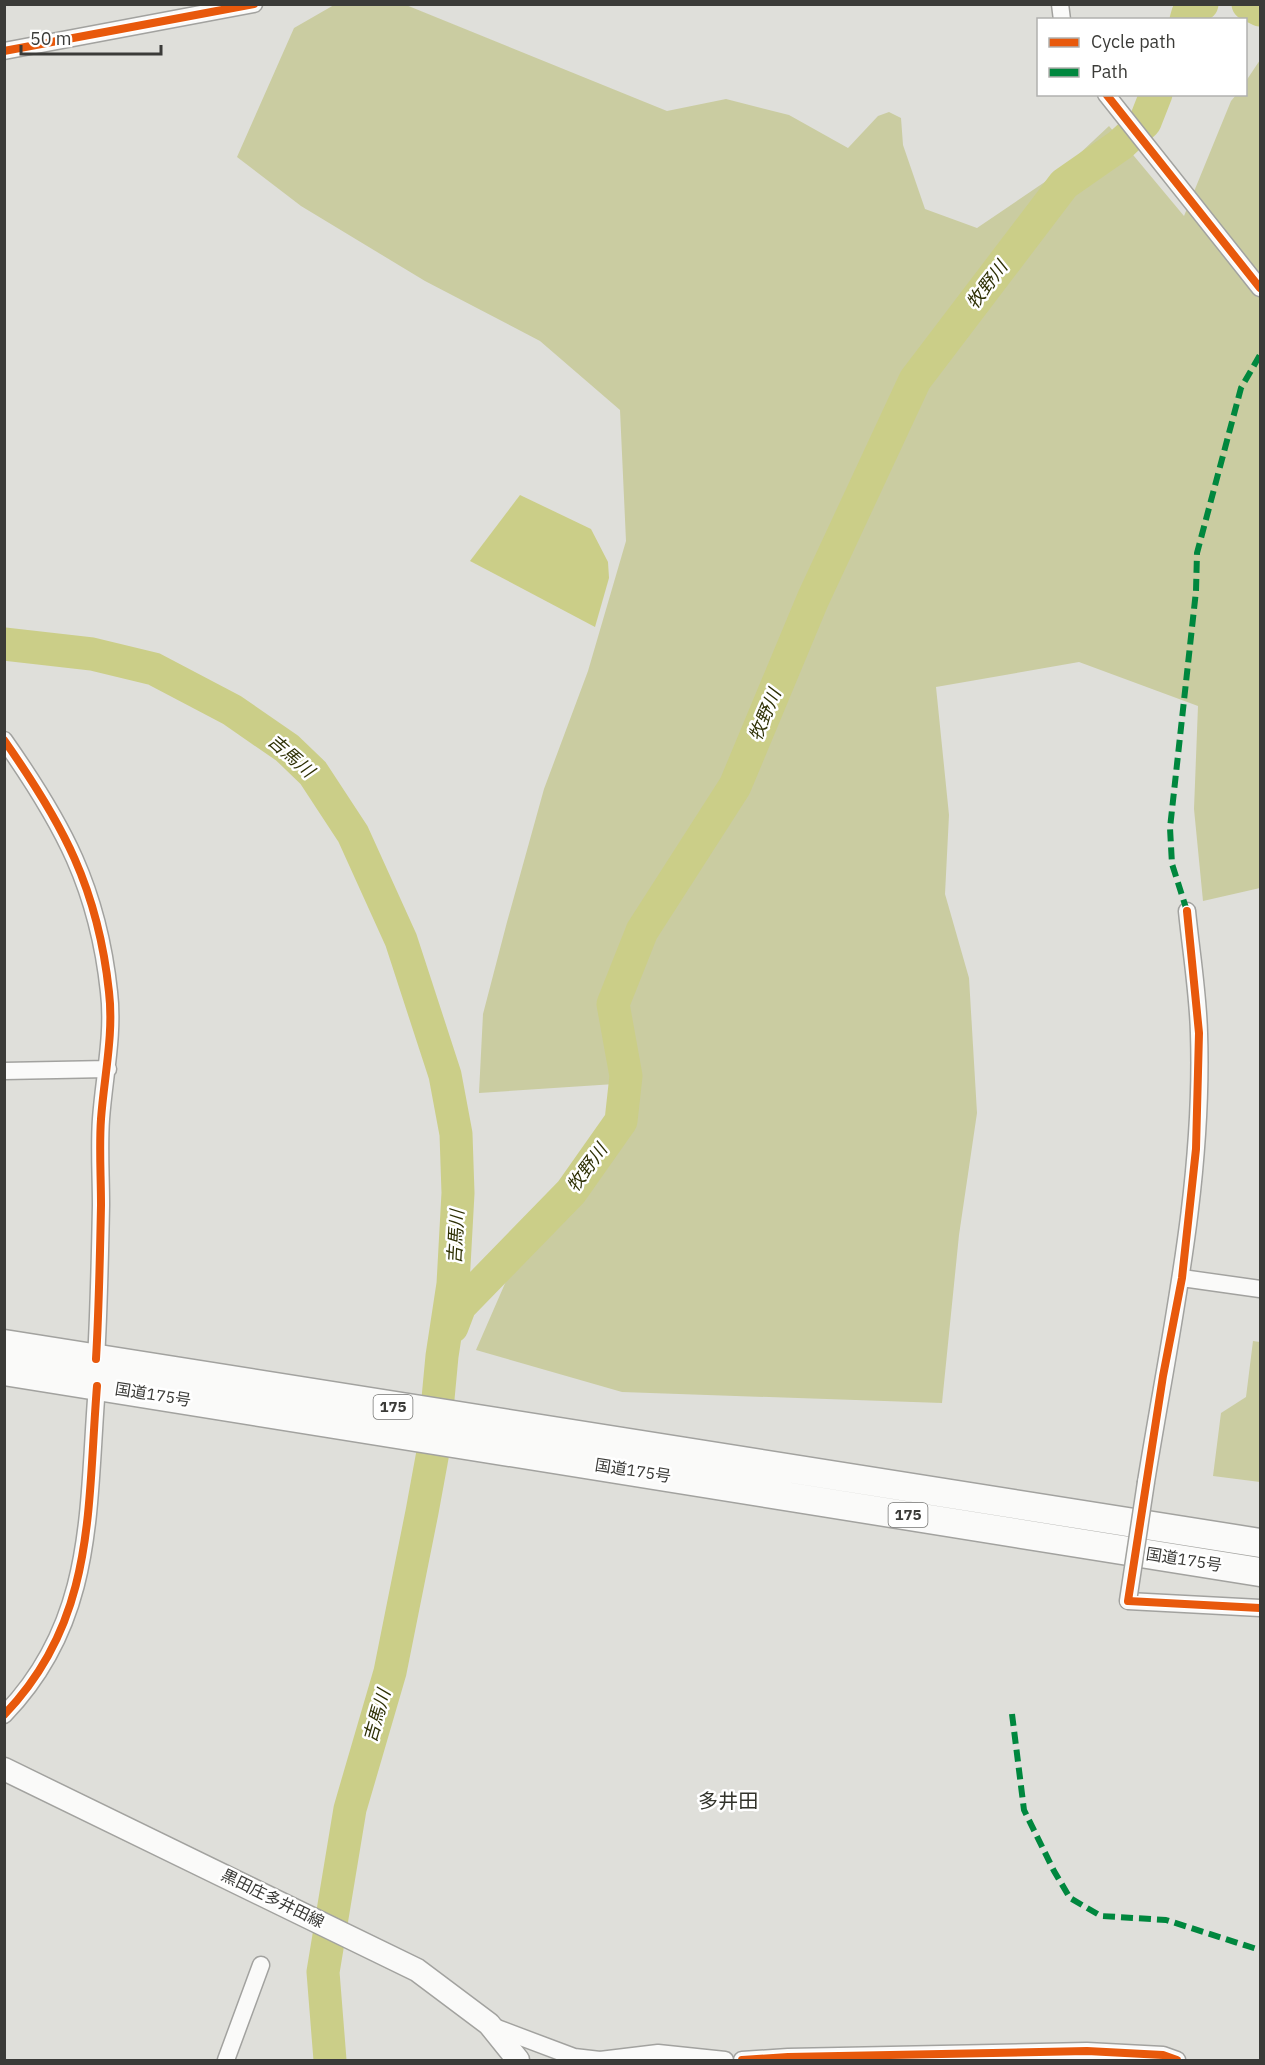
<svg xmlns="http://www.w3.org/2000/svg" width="1265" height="2065" viewBox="0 0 1265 2065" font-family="'IBM Plex Sans','Noto Sans JP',sans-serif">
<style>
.green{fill:#cacca1}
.water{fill:#cbce88}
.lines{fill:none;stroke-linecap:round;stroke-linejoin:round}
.river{stroke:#cbce88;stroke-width:33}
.street-casing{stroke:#a2a29f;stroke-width:19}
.secondary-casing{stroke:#a2a29f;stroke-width:25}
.highway-casing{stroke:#a2a29f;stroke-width:31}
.street{stroke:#fafaf9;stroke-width:16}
.secondary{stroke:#fafaf9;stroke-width:22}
.highway{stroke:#fafaf9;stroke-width:28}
.street-bridge-casing{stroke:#a2a29f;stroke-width:19;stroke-linecap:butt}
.street-bridge{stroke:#fafaf9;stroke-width:16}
.quiet{stroke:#00873e;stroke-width:6;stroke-dasharray:12 6;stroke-linecap:butt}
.cycleway-casing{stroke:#fff;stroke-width:11}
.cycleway{stroke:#e8590c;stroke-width:8}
.labels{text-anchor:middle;stroke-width:5;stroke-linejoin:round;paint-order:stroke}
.shield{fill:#fff;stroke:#767674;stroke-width:1.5}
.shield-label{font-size:15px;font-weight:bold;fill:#3b3b38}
.street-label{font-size:16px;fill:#3b3b38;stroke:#fff}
.water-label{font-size:18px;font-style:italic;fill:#2f3105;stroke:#fff}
.quarter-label{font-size:20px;fill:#32332b;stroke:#fff}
</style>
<rect width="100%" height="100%" fill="#dfdfda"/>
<!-- green -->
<path class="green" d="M334 5H406L667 111 726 99 789 115 848 148 878 116 889 112 901 118 903 145 925 209 977 228 1061 171 1109 126 1184 216 1231 101 1236 95 1246 94V81L1260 60V888L1203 901 1194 809 1198 706 1079 662 936 687 949 815 945 894 969 978 977 1113 959 1235 942 1403 622 1392 476 1350 527 1233 594 1160 630 1083 479 1093 483 1014 507 922 544 789 588 671 626 541 620 410 540 341 425 281 301 206 237 157 294 28Z
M1253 1341 1260 1342V1482L1213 1476 1221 1413 1246 1397Z"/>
<!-- water -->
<path class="water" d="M520 495 591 529 608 562 609 578 595 627 470 561Z"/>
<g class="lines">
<!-- river -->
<path class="river" d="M1248 4 1260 10
M1186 20 1188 13 1202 4
M4 644 92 654 154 669 232 710 287 748 313 773 353 834 401 940 445 1075 456 1134 458 1193 453 1284 442 1356 433 1452 422 1512 390 1672 350 1809 323 1972 330 2060
M452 1327 460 1306 571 1192 621 1121 626 1076 613 1004 642 931 735 786 813 599 915 380 1064 184 1120 145 1145 122 1156 94"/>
<!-- street casing -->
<g class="street-casing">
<path id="street" d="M1060 4 1062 20
M4 51 254 4
M1106 94 1260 288
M4 740C63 824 98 888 109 992 114 1034 104 1077 101 1119 99 1147 101 1176 101 1205 100 1257 99 1308 96 1359
M4 1071 108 1069
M1182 1278 1260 1289
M1146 1482C1170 1333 1204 1185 1199 1033 1198 993 1191 951 1187 911
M1128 1601 1260 1608
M4 1715C96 1620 87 1509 97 1386
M489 2025 574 2057 600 2060 658 2053 725 2060
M226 2060 261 1965
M742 2060 788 2057 1087 2051 1163 2055 1177 2060"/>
</g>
<!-- secondary casing -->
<g class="secondary-casing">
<path id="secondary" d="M4 1769 417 1970 489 2024 518 2060"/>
</g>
<!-- highway casing -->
<g class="highway-casing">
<path id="highway" d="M4 1344 1260 1543
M4 1371 1260 1572"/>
</g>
<!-- street -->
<use href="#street" class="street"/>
<!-- secondary -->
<use href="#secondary" class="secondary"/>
<!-- highway -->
<use href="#highway" class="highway"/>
<!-- street-bridge casing -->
<g class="street-bridge-casing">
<path id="street-bridge" d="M1128 1601 1146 1482"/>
</g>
<!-- street-bridge -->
<use href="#street-bridge" class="street-bridge"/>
<!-- quiet -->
<path class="quiet" d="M1187 911 1172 864 1170 828 1196 591 1197 553 1241 388 1260 355
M1012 1714 1024 1810 1054 1871 1070 1898 1101 1916 1166 1920 1260 1950"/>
<!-- cycleway casing -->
<g class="cycleway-casing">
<path id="cycleway" d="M4 51 254 4
M1106 94 1260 288
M4 740C63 824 98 888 109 992 114 1034 104 1077 101 1119 99 1147 101 1176 101 1205 100 1257 99 1308 96 1359
M1187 911 1199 1033 1196 1149 1182 1278 1163 1376 1128 1601 1260 1608
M4 1715C96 1620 87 1509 97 1386
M742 2060 788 2057 1087 2051 1163 2055 1177 2060"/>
</g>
<!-- cycleway -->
<use href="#cycleway" class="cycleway"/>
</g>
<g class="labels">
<!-- shield labels -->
<g class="shield">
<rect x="373.5" y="1395" width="39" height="24" rx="4.5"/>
<rect x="888.5" y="1503" width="39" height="24" rx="4.5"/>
</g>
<g class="shield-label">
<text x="393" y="1412">175</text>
<text x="908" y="1520">175</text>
</g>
<!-- street labels -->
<g class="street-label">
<text transform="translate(153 1394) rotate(9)" y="6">国道175号</text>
<text transform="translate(633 1470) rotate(9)" y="6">国道175号</text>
<text transform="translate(1184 1559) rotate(9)" y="6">国道175号</text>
<text transform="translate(273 1898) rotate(26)" y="6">黒田庄多井田線</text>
</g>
<!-- water labels -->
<g class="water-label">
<text transform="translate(987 285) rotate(-53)" y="6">牧野川</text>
<text transform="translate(765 715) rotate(-67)" y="6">牧野川</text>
<text transform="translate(291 756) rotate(41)" y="6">吉馬川</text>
<text transform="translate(587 1168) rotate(-54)" y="6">牧野川</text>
<text transform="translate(456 1237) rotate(-87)" y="6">吉馬川</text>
<text transform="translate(377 1716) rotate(-74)" y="6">吉馬川</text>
</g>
<!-- quarter labels -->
<g class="quarter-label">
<text x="728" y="1808">多井田</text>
</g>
</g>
<!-- border -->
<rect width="1265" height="2065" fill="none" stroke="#3b3b38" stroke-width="12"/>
<!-- legend -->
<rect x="1037" y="18" width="210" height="78" fill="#ffffff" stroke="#b1b1af" stroke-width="1.5"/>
<rect x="1049" y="38" width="30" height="9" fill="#e8590c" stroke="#b1b1af" stroke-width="1.5"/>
<text x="1091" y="48" font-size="18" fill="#3b3b38">Cycle path</text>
<rect x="1049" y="68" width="30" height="9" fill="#00873e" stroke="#b1b1af" stroke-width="1.5"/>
<text x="1091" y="78" font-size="18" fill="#3b3b38">Path</text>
<!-- scale -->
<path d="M21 45v9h140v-9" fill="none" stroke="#3b3b38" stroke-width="3"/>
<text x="30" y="45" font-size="18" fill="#3b3b38" stroke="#ffffff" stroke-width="4.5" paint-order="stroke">50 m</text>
</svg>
